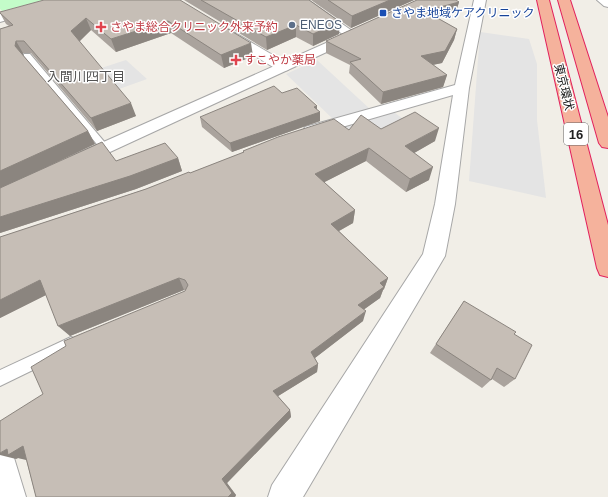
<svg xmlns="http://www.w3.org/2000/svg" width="608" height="497" viewBox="0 0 608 497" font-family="Arial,'Noto Sans JP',sans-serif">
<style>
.park{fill:#c3fcc9}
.parking{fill:#e4e4e4}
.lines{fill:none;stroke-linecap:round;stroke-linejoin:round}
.service-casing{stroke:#a7a7a7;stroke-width:2}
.minor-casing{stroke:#a7a7a7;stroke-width:2}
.tertiary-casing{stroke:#a7a7a7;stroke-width:2}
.trunk-casing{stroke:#e2215d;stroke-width:2}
.service{fill:#fff;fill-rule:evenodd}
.minor{fill:#fff;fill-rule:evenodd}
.tertiary{fill:#fff;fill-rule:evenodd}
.trunk{fill:#f5b29c;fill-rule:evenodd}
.wall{fill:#aaa39d}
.shaded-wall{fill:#8b857f}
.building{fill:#c6beb6;stroke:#8b857f}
.transit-dot{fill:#1a4fb4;stroke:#fff;stroke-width:1.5}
.service-dot{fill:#5c6f8a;stroke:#fff;stroke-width:1.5}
.health-dot{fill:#e0444e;stroke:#fff;stroke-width:1.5}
.labels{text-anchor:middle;stroke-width:3;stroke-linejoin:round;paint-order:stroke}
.far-transit-label{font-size:12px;fill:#164399;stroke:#fff;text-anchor:start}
.far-service-label{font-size:12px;fill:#4e5e75;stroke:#fff;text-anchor:start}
.far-health-label{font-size:12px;fill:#be3a42;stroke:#fff;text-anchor:start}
.far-street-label{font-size:12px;fill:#202020;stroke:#fff}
.far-neighbourhood-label{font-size:13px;fill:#535353;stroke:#fff}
.shield{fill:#fff;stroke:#636363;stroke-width:1}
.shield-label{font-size:13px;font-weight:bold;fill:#202020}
</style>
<rect width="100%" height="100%" fill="#f1eee7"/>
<!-- park -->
<path class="park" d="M0 0H44L2 11 0 9Z"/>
<!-- parking -->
<path class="parking" d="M480 32 529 39 537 64V120L546 198 469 181Z
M126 60 147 79 77 104 61 81Z
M317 60 371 110 334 120 286 74Z
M391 110 414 127 390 140 331 128Z"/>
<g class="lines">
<!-- service casing -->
<g class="service-casing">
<path id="service" d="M24 54H30L107 145 109 147 107 149H101L24 58Z
M71 337 76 339 78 344 76 349 0 386V370Z"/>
</g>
<!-- minor casing -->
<g class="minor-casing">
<path id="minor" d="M295 0H308L358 35 356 38H348Z
M474 0H486L469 88 455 204 445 256 303 497H268L272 485 423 254 435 204 453 95 311 136 305 135 303 131 305 127 455 85Z
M597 0H608V7L604 6Z
M226 29 230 30 288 64 290 67 288 70 283 71 278 70 222 36 220 33 222 30Z
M0 443 11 448 26 497H0Z"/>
</g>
<!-- tertiary casing -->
<g class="tertiary-casing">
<path id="tertiary" d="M52 0H71L69 2 0 22V14Z
M353 31 357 32 359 35 357 38 84 164 78 166 72 164 69 160 72 156Z"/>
</g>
<!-- trunk casing -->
<g class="trunk-casing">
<path id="trunk" d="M537 0H549L608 225V277L600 275 597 268Z
M558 0H570L608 117V148L602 147 599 143Z"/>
</g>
<!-- service -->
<use href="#service" class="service"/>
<!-- minor -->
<use href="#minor" class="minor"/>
<!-- tertiary -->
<use href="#tertiary" class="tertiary"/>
<!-- trunk -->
<use href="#trunk" class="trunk"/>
</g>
<!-- wall -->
<path class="wall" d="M180 0 253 56 224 68 171 33 116 52 91 30 79 41 136 116 97 131 31 53H23V55L88 131 95 144 47 167 116 161 178 158 182 171 136 189 0 233V29L9 26 6 24 0 13V12Z
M184 0H309L339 34 313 46 296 37 267 50Z
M311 0H414L351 28Z
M459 2 456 12 437 18 457 29 454 40 442 63 432 65 447 75 443 87 381 104 349 73 350 65 326 53V41Z
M317 106V110L320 112V121L232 152 202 127 200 117Z
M381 129 435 141 414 153 429 180 406 192 366 161 324 182 355 210 353 223 339 231 388 278 384 289 383 290 380 298 364 309 363 321 315 358 318 364 317 372 278 396 290 410 291 417 227 483 236 495 235 497H36L26 459 18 458 16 459 43 394 185 291 186 290H184L70 336 46 295 0 318V237L146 189 190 173 243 153V151L349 130Z
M464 301 515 379 504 387 492 379 482 388 430 353Z"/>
<!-- shaded-wall -->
<path class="shaded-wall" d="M390 0H414L351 28 352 16Z
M459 2 456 12 422 22 425 11Z
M86 18 91 30 77 44 71 31Z
M168 21 171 33 116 52 111 39Z
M340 22 339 34 313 46V34Z
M296 25V37L267 50 266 37Z
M457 29 454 40 442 63 418 68 421 56Z
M16 41 23 53V59L15 46Z
M251 43 253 56 224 68 221 55Z
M447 75 443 87 381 104 383 92Z
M131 103 136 116 97 131 91 118Z
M317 106V113L320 112V121L232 152 230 143Z
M439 128 435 141 402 160 405 146Z
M88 131 95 144 0 189V171Z
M369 148 366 161 315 187V174Z
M178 158 182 171 136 189 0 233V217Z
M433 167 429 180 406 192 410 179Z
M355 210 353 223 330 236 331 224Z
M179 278 184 290 70 336 58 326Z
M388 278 384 289 383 290 380 298 355 316 358 305 380 283Z
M40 280 52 292 0 318V300Z
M366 311 363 321 311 361V352Z
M318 364 317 372 275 398 273 391Z
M290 410 291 417 227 483 236 495 235 497H228L222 479Z
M23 446 39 451 26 460 18 458 16 459 0 455V453L7 449Z"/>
<!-- building -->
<path class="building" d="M44 0H180L251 43 221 55 168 21 111 39 86 18 71 31 131 103 91 118 24 41H16L15 46 88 131 0 171V29L13 25 0 13V12Z
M201 0H309L340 22 313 34 296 25 266 37Z
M328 0H390L352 16Z
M417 0H456L459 2 425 11 457 29 445 51 421 56 447 75 383 92 350 62 361 59 326 41Z
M274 86 282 93 297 88 317 106 314 107 320 112 230 143 200 117Z
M415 112 439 128 405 146 433 167 410 179 369 148 315 174 355 210 331 224 388 278 380 283 384 287 358 305 366 311 311 352 318 364 273 391 290 410 222 479 232 493 228 497H36L23 446 8 455 7 449 0 453V421L43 394 31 367 66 346 64 341 185 291 188 285 185 280 179 278 58 326 40 280 0 300V237L146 189 189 172 190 173 244 152 243 151 278 137 334 119 349 130 361 115 381 129Z
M102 142 116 161 165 143 178 158 130 176 0 217V188Z
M464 301 516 332 514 334 532 345 515 379 497 368 491 380 436 344Z"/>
<!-- markers -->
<rect class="transit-dot" x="379" y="9" width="8" height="8" rx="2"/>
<circle class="service-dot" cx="292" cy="25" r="4"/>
<g class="health-dot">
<path d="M99 21h4v4h4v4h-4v4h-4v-4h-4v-4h4z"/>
<path d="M234 54h4v4h4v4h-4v4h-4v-4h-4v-4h4z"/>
</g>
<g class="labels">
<!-- far-transit labels -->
<g class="far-transit-label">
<text x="391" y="17">さやま地域ケアクリニック</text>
</g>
<!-- far-service labels -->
<g class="far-service-label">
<text x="300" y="29">ENEOS</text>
</g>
<!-- far-health labels -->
<g class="far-health-label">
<text x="110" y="31">さやま総合クリニック外来予約</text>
<text x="244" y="64">すこやか薬局</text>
</g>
<!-- far-street labels -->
<g class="far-street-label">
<text transform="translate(564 87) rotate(76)" y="4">東京環状</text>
</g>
<!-- far-neighbourhood labels -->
<g class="far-neighbourhood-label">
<text x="86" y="81">入間川四丁目</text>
</g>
<!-- shield labels -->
<rect class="shield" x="564" y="123" width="24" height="22" rx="3"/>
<g class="shield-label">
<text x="576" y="139">16</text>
</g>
</g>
</svg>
